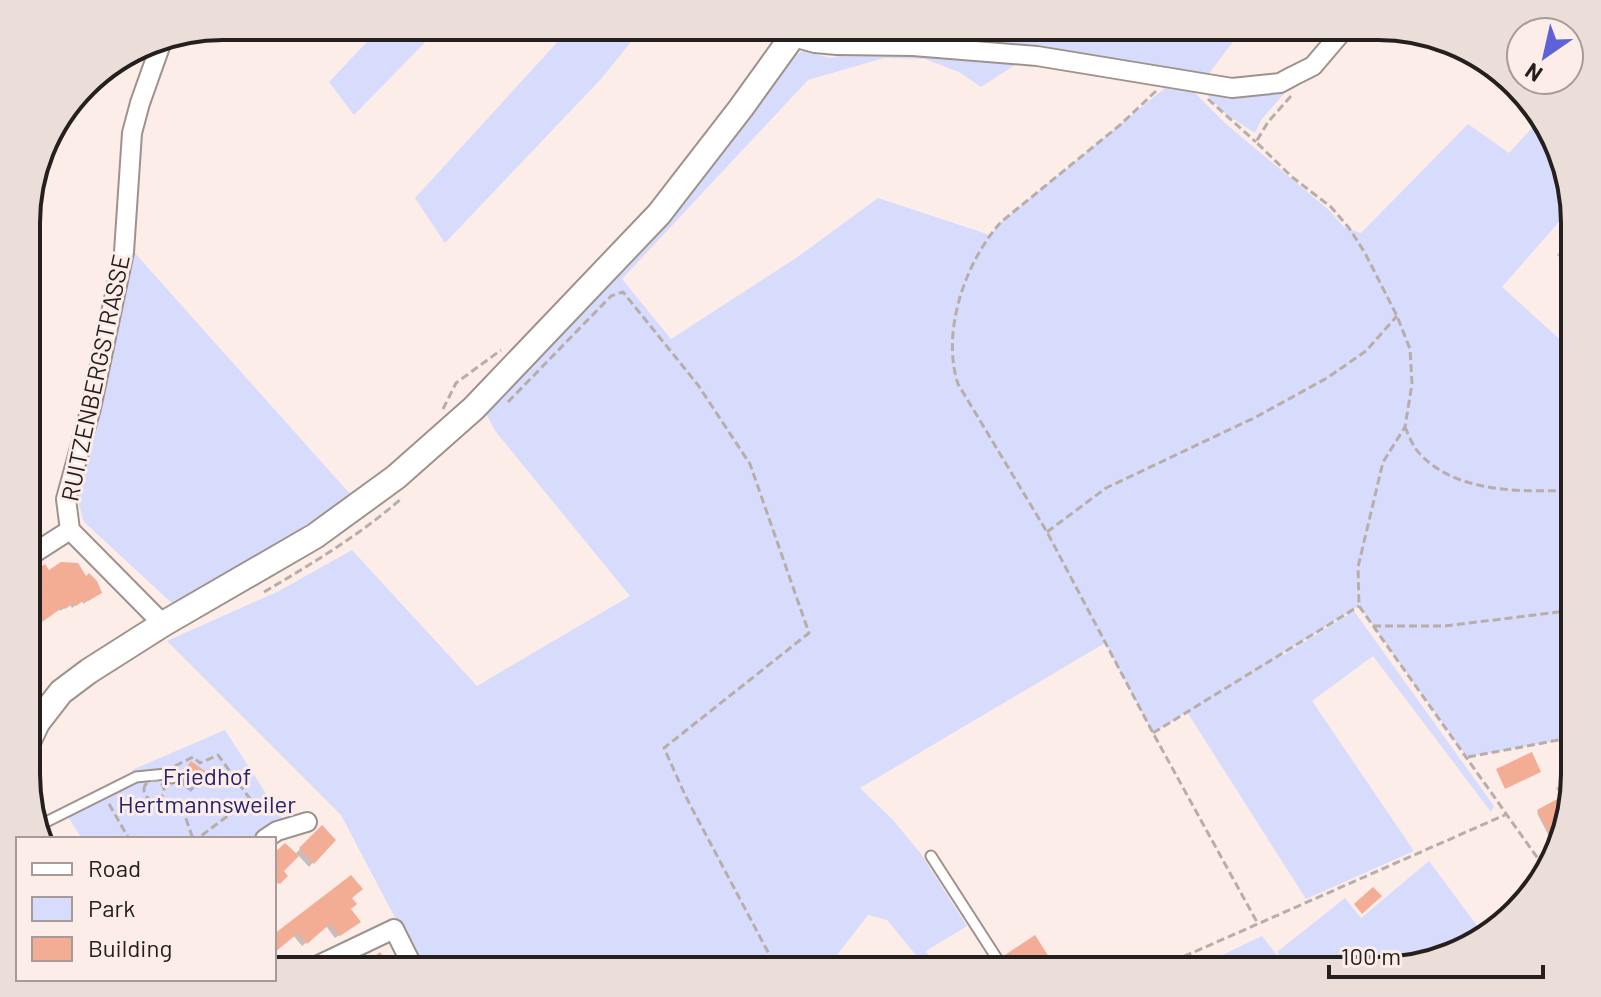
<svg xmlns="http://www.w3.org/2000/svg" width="1601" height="997" viewBox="0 0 1601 997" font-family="Barlow,sans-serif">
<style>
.green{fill:#d7dcfc}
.shadow{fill:#0003}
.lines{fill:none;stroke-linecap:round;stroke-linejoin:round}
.stream{stroke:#9ba3e1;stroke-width:4}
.building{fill:#f4ad95}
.lane-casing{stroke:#9f928d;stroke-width:13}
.street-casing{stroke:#9f928d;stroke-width:22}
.secondary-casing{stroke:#9f928d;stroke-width:28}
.path{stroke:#b9ada9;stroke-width:3;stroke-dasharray:8 4;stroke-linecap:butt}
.lane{stroke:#fff;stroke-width:9}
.street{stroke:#fff;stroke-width:18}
.secondary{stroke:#fff;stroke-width:24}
.labels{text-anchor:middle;stroke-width:6;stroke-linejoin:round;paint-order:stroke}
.street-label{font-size:24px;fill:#25201e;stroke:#fcede8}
.park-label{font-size:24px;fill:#26246b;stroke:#fcede8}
.rim{fill:none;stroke:#25201e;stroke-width:4}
</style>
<rect width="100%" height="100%" fill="#fcede8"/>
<!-- green -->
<path class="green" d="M382 26H441L354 115 329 82Z
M572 26H644L601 79 445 243 415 198Z
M814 26H836L834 31 965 26H1245L1207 76 959 41 875 35 830 40 819 37Z
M874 48 1024 59 981 87 959 72 925 59 884 58 808 80 622 279 671 339 799 256 878 198 990 235 1001 222 1171 83 1191 89 1226 124 1329 210 1344 227 1361 233 1468 124 1509 153 1542 117 1548 124 1573 206 1502 287 1575 353V737L1467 757 1359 606 1280 655 1282 656 1354 611 1494 806 1491 812 1373 656 1312 701 1414 851 1306 899 1187 712 1153 733 1105 643 860 788 893 820 921 854 967 926 926 951 939 971H929L887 920 868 915 830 964 836 971H782L780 967 771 971H423L341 815 167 641 279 591 352 550 477 686 630 596 496 432 486 414 495 394 789 57 803 51 830 58Z
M1290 87 1261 120 1255 133 1227 115 1202 90Z
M125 242 351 495 268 550 174 605 84 522 78 502 66 499Z
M225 730 283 820 252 839H82L68 817 137 780 132 770Z
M1429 861 1481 931 1462 949 1390 971H1292L1277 952 1345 898 1361 918Z
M1262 936 1289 971H1225L1218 957Z"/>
<!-- shadow -->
<path class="shadow" d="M1575 236V271L1557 255Z
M34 573H48L96 596 83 604 82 601 72 608 70 605 60 611 59 609 28 631V606L37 599 36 596 41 592 31 577Z
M28 635 36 650 28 658Z
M188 768 206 775 191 792 177 781Z
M1575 786 1556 842 1553 844 1537 813 1561 800 1558 790Z
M322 828 333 840 309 867 298 855 281 871 285 876 275 886 274 856 294 855Z
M349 898V909L355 925 335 938 326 926 302 946 293 935 274 952V936Z
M1006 956 1056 971H1004L999 963Z"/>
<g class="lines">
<!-- stream -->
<path class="stream" d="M1525 899 1540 882"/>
</g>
<!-- building -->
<path class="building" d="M61 562 78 563 86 576 89 573 97 581 102 593 88 601 86 599 76 606 74 603 65 609 63 607 28 632V602L40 594 38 591 44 588 33 572 45 564 49 570Z
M1532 752 1541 772 1505 789 1496 769Z
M191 761 209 774 197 789 180 776Z
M1575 779V786L1555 844 1537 810 1561 797 1556 788Z
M322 825 336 840 314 864 299 848Z
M285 843 299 856 284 871 288 876 280 884 274 881V853Z
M351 875 363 889 352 898 357 904 351 909 361 922 340 936 330 924 307 944 298 933 274 953V934Z
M1373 887 1382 896 1362 914 1354 904Z
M1035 935 1058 971H1015L1005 955Z
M380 952 386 959 389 957 396 966 393 968 396 971H356Z"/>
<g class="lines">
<!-- lane casing -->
<g class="lane-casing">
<path id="lane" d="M38 826 136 777 166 774 172 778
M931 856 1005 971"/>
</g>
<!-- street casing -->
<g class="street-casing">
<path id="street" d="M793 37 815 43 837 45 913 46 1037 56 1232 88 1280 83 1293 76 1313 66 1347 26
M70 530 66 499 91 408 124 252 132 133 140 103 163 38
M70 530 163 624
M28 557 70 530
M265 839 277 831 307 822
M306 971 394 929 415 971"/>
</g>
<!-- secondary casing -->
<g class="secondary-casing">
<path id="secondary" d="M28 742 37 723 61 692 89 671 163 624 315 536 396 477 474 408 659 214 741 108 800 26"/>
</g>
<!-- path -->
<path class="path" d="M767 26 775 30
M1156 91 1120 125 1001 222C965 262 941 332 958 384L1047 532 1153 733 1258 924
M1291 96 1268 122 1256 142 1292 177 1331 207 1349 228 1365 253 1397 316 1410 349 1412 384 1405 427 1383 462 1358 567 1359 606 1546 870
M1208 99 1256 142
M508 402 611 296 623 292 698 385 750 464 809 633 664 748 686 797 778 971
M443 409 456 383 501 350
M1405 427C1409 436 1413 447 1420 454 1457 494 1525 492 1575 490
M1047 532 1106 488 1256 417 1327 378 1366 351 1397 316
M264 592C313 563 360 535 402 498
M1373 626H1445L1575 610
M1153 733 1359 606
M1468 757 1575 737
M175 766 193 757 200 763 218 755 250 799 197 839
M144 790a10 10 0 1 1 20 0a10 10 0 1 1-20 0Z
M109 804 129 839
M182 807 193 839
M1151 971 1507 814"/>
<!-- lane -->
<use href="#lane" class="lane"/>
<!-- street -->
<use href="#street" class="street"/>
<!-- secondary -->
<use href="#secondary" class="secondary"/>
</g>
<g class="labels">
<!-- street labels -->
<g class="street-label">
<text transform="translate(96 378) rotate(-78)" y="8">RUITZENBERGSTRASSE</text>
</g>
<!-- park labels -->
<g class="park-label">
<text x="207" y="785">Friedhof<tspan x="207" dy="28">Hertmannsweiler</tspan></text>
</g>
</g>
<!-- crop -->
<path d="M0 0H1601V997H0ZM223 40H1378A183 183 0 0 1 1561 223V774A183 183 0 0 1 1378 957H223A183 183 0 0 1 40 774V223A183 183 0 0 1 223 40Z" fill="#ebddd8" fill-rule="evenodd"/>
<path class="rim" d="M223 40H1378A183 183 0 0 1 1561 223V774A183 183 0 0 1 1378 957H223A183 183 0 0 1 40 774V223A183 183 0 0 1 223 40Z"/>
<!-- legend -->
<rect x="16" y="837" width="260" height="144" fill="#fcede8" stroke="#a69b97" stroke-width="2"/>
<rect x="32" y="863" width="40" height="12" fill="#ffffff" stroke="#a69b97" stroke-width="2"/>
<text x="88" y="877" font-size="24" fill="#25201e">Road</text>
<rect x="32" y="897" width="40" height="24" fill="#d7dcfc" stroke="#a69b97" stroke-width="2"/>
<text x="88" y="917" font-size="24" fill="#25201e">Park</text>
<rect x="32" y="937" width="40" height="24" fill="#f4ad95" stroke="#a69b97" stroke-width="2"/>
<text x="88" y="957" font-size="24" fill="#25201e">Building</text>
<!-- north arrow -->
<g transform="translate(1545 56) rotate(214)"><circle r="38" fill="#fcede8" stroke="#a69b97" stroke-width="2"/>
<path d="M0-6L14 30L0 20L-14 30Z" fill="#5f61d9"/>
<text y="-12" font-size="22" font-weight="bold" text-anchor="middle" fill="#25201e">N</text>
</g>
<!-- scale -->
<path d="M1329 965v12h214v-12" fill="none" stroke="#25201e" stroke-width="4"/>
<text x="1341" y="965" font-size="24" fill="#25201e" stroke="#fcede8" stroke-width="6" paint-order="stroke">100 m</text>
</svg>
